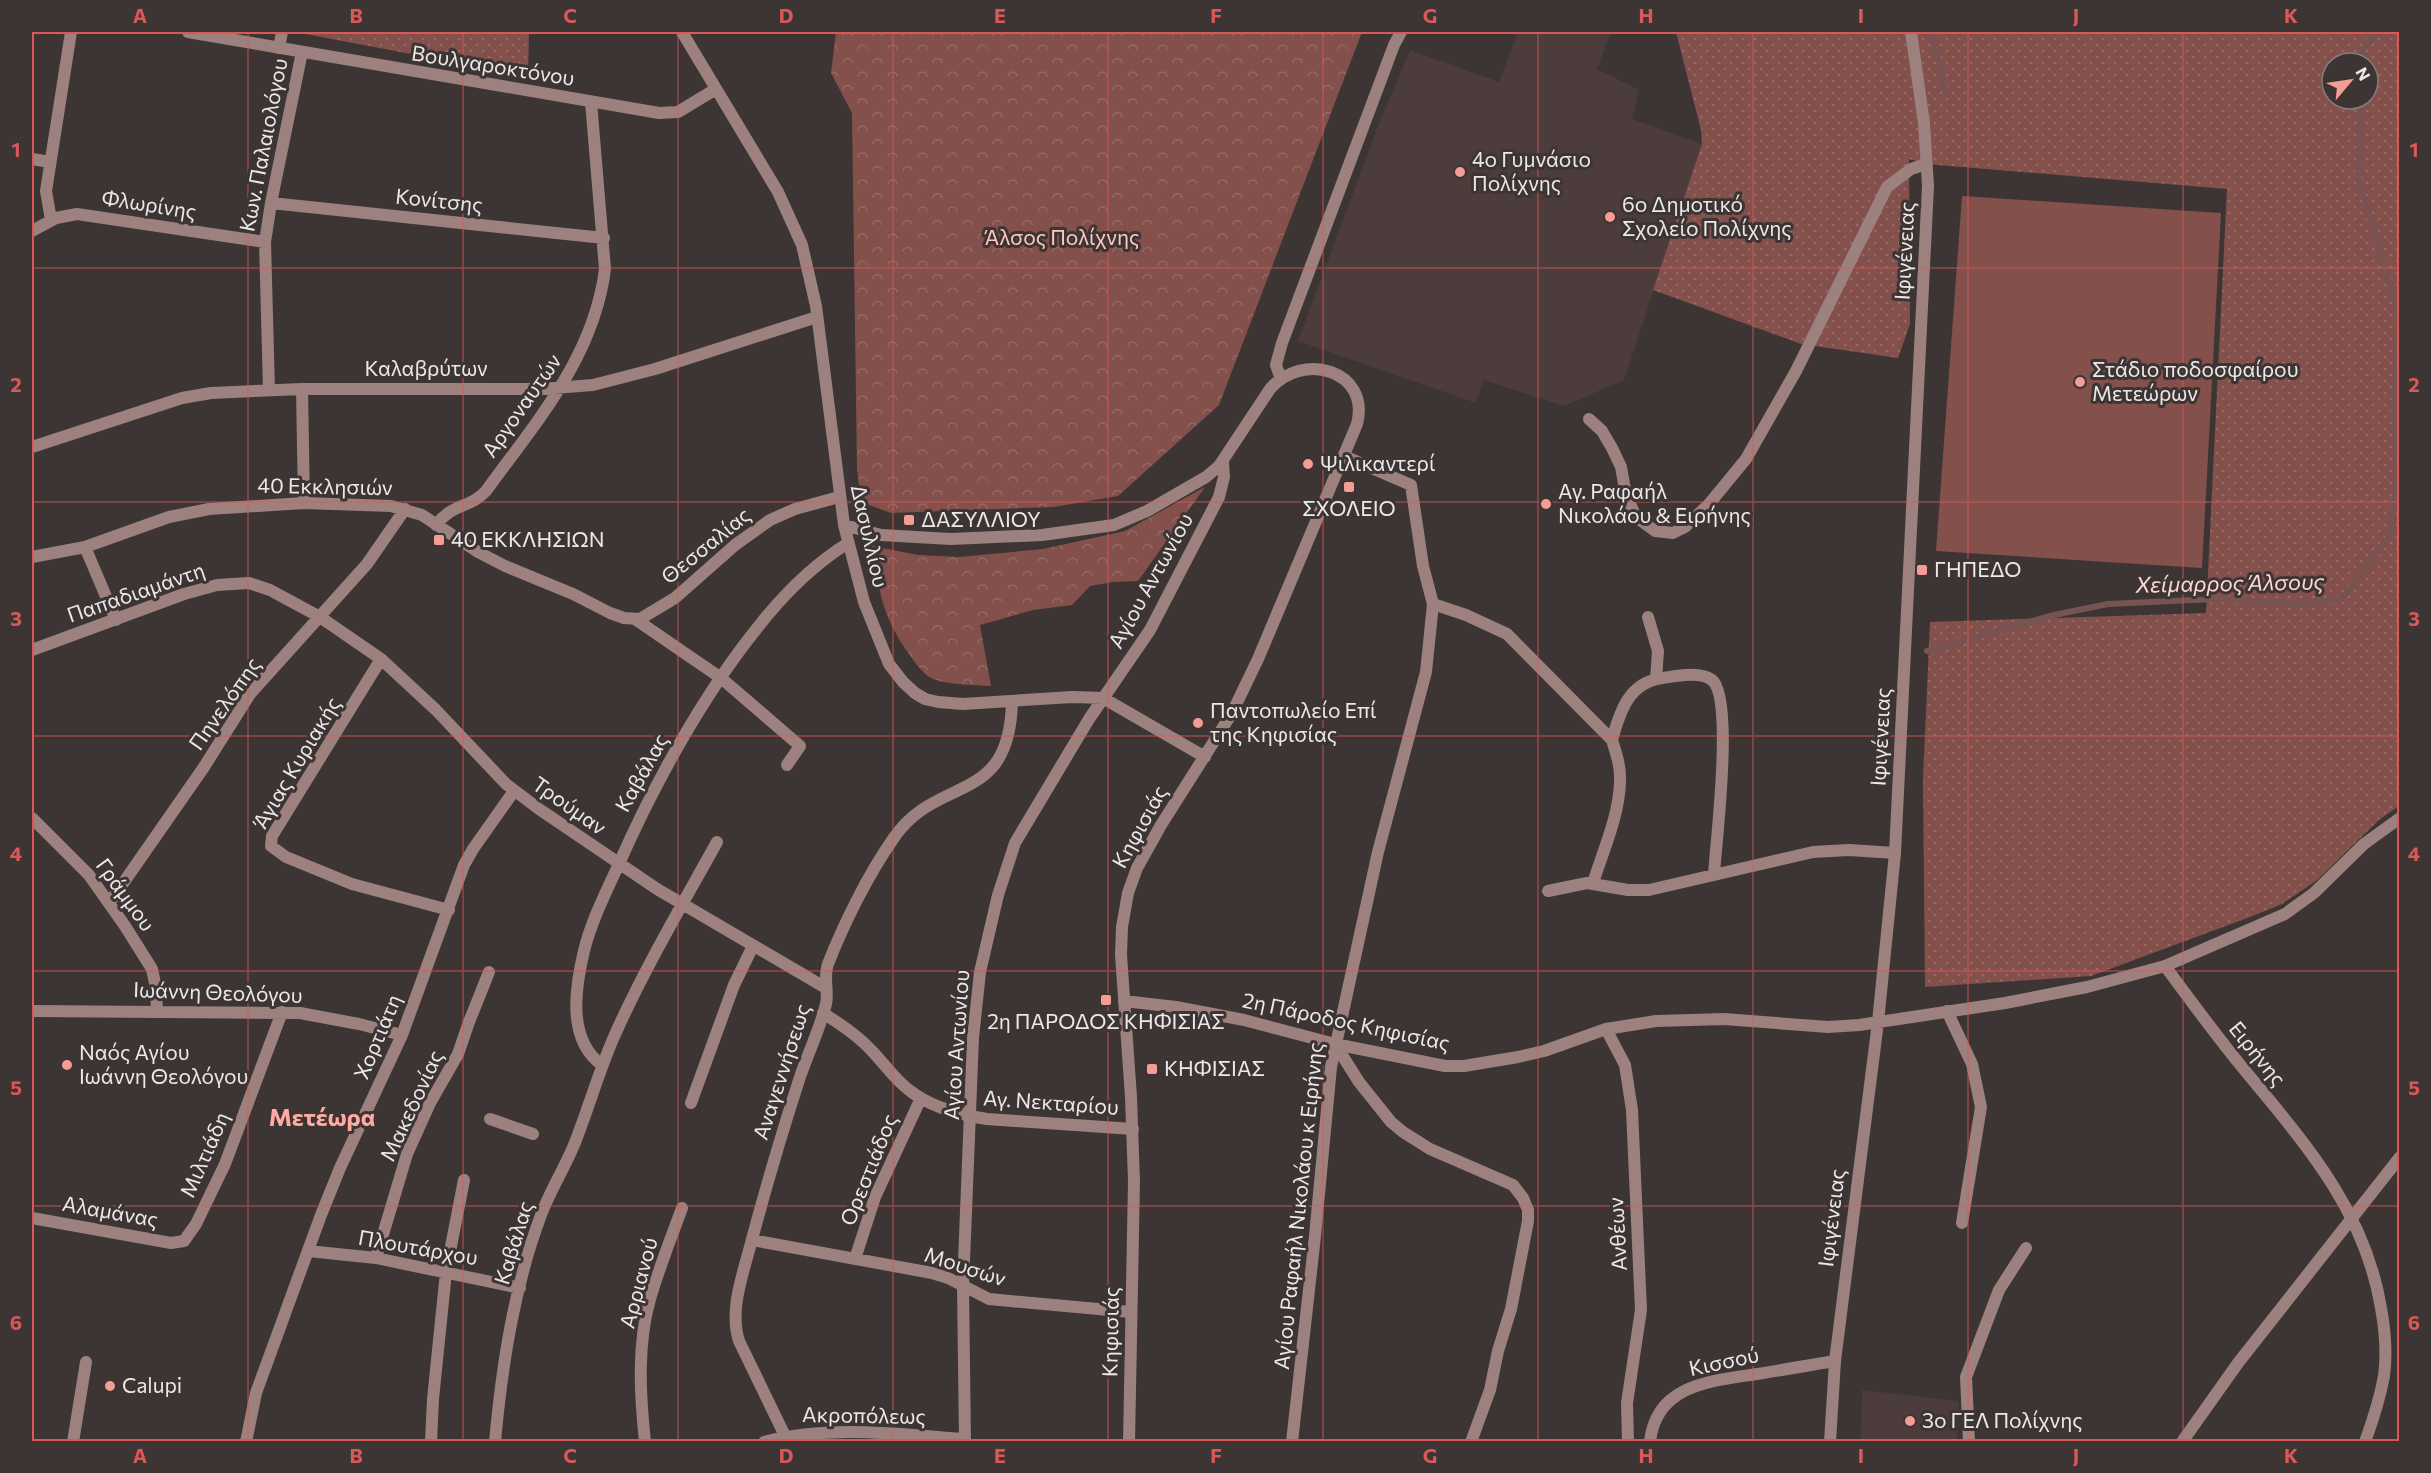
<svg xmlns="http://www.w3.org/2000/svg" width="2431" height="1473" viewBox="0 0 2431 1473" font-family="Commissioner,sans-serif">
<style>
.built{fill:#4c3d3c}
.grass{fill:url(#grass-dots);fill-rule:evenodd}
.forest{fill:url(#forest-crowns)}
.pitch{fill:#83504b}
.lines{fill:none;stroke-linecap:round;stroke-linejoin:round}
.stream{stroke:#775452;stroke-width:6}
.service{stroke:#9c817e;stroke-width:12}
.pedestrian{stroke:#9c817e;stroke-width:12}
.minor{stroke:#9c817e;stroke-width:12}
.tertiary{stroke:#9c817e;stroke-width:12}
.grid{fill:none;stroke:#dc5858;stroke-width:1.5;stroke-opacity:0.55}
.poi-dot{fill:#f59c94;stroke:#3c3534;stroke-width:2}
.labels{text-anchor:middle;stroke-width:6;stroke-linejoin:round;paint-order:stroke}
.street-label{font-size:21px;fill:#ede8e8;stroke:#3c3534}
.poi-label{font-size:21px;fill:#ede8e8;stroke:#3c3534;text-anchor:start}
.park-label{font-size:21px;fill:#fec7c1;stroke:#3c3534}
.water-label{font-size:22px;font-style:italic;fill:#fcd7d3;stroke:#3c3534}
.quarter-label{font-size:24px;font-weight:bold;fill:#ffaba3;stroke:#3c3534}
.neatline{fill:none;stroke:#dc5858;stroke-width:2}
.grid-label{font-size:20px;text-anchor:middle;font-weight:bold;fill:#dc5858}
</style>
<defs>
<pattern id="grass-dots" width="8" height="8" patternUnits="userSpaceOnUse" patternTransform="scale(1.5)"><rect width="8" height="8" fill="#83504b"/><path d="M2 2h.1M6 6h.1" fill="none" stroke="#956965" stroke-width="1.8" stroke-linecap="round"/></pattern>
<pattern id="forest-crowns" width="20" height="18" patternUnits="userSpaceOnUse" patternTransform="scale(1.5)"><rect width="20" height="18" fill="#83504b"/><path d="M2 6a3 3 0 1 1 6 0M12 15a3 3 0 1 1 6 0" fill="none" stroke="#956965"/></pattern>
</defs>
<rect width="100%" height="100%" fill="#3c3534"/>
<!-- built -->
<path class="built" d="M1518 32H1611L1597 69 1639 90 1632 119 1702 144 1624 380 1564 406 1484 380 1476 403 1298 341 1380 121 1410 50 1499 82Z
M1862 1390 1959 1401 1957 1441H1861Z"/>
<!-- grass -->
<path class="grass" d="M295 32H529L528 73 432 58Z
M1676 32H2399V806L2380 819 2316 881 2282 904 2250 917 2091 976 1925 987 1923 779 1930 622 2206 613 2227 189 1926 164 1909 159 1910 324 1898 358 1801 344 1653 290 1702 144 1701 130ZM2332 63H2368V99H2332Z"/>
<!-- forest -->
<path class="forest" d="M836 32H1362L1219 405 1118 496 1053 507 891 513 861 502 857 469 852 113 831 73Z
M1205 487 1138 581 1113 582 1090 586 1072 605 1033 610 980 625 991 686C973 685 953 685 936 680 924 676 916 664 909 654 882 616 879 591 872 546L918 555 959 557 1043 549 1125 531Z"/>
<!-- pitch -->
<path class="pitch" d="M1962 196 2221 213 2202 568 1936 551Z"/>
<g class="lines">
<!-- stream -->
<path class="stream" d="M1932 32 1946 94
M2363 63V50L2375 32
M1927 651 2054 615 2108 604 2215 599 2301 604 2342 599 2390 535 2398 471 2394 410 2399 315 2358 178 2362 99"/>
<!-- service -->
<path class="service" d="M1947 1011 1972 1064 1981 1107 1962 1223
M73 1442 86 1362"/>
<!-- pedestrian -->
<path class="pedestrian" d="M85 547 116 620
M635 619 721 678
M490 1119 533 1134"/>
<!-- minor -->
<path class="minor" d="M279 48 282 32
M32 159 50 162
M271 203 604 238
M51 220 46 191 71 32
M32 231 56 218 77 214 265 242
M1281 379 1276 365 1282 343 1394 45 1401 32
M302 389 304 503
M269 390 265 242 271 203 302 52
M1589 419 1602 431 1612 448 1621 467 1626 495 1636 517 1655 531 1673 533 1685 527 1709 504 1746 459 1796 371 1887 187 1911 169 1926 164
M32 447 182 398 211 393 302 389H541L593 385 655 369 817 317
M436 525C454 502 469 509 486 491 536 422 594 357 605 269L591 102
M32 557 85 547 169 517 209 509 304 503 391 506 422 515 478 552 505 566 573 594 610 613 624 618 640 619 675 598 735 545 770 520 795 509 839 497
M1433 604 1466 615 1507 634 1612 740C1616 753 1621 767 1620 782 1619 816 1603 851 1593 883
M1648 617 1658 651 1656 679
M32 650 184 594 217 585 249 583 270 590 320 617 381 659 436 710 506 784 539 809 657 889 826 988
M381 659 272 836 271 846 286 857 352 884 449 910
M721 678 800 746 787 765
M1612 740C1620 711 1629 682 1663 678 1676 676 1701 671 1712 680 1734 698 1716 842 1714 874
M32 818 89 875 125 926 152 969 156 988 157 1011
M1548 891 1587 883 1628 890H1649L1813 852 1849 850 1895 853
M110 902 204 767 250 694 367 564 405 509
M2165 966C2190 1000 2215 1034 2242 1067 2304 1142 2365 1210 2381 1308 2385 1330 2387 1354 2384 1376 2380 1398 2373 1420 2365 1442
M32 1011 300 1013 359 1024 402 1035
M823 1013C840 1024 857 1035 871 1050 884 1063 894 1079 909 1090 930 1107 961 1115 987 1119L1133 1129
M1606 1029 1625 1065 1632 1110 1641 1310 1627 1403 1628 1442
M1335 1044 1359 1082 1391 1122 1403 1132 1430 1149 1513 1185 1523 1198 1528 1210V1221L1511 1309 1498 1351 1490 1390 1471 1442
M602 1065C567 1040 575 988 584 951 591 922 605 894 618 866 653 786 703 695 758 627 783 595 813 565 848 543
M691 1103 734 985 753 946
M32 1218 171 1243 184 1241 196 1224 225 1164 282 1012
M752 1240 932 1273 948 1278 989 1299 1131 1312
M308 1251 376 1258 520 1288
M376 1258 407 1154 430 1103 458 1054 469 1022 489 972
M855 1259 875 1197 921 1098
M246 1442 256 1393 321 1215 340 1168 402 1035 464 865 473 849 514 791
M431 1442 433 1399 446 1272 464 1180
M495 1442C502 1365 514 1287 541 1215 550 1191 564 1169 574 1145 588 1110 598 1074 613 1039 643 971 681 907 717 842
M645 1442C640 1395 637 1345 650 1299 659 1268 671 1238 682 1208
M788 1442 739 1341C729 1310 743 1274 751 1243 766 1187 782 1132 800 1077 808 1053 820 1029 826 1004 829 991 823 978 828 964 844 923 868 875 893 839 937 773 1010 808 1012 701
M1650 1442C1656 1384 1712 1381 1757 1374 1783 1370 1809 1365 1835 1361
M1969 1442 1966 1377 1999 1290 2026 1248"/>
<!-- tertiary -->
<path class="tertiary" d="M188 32 659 113 678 112 716 89
M682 32 778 192 802 245 816 306 844 525 864 602 889 664 903 682 915 693 925 699 938 702 963 704 1072 697 1103 698 1205 757
M844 525 881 535 951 539 1042 535 1114 525 1147 511 1206 477 1219 466 1270 389C1302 351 1371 370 1357 424L1258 659 1232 713 1161 825 1137 868 1128 893 1122 927 1121 955 1131 1097 1134 1181 1129 1442
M1124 1001 1176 1007 1244 1020 1335 1044 1445 1066H1464L1518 1057 1544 1051 1606 1029 1656 1021 1724 1019 1828 1027 1859 1025 2005 1003 2087 987 2165 966 2285 914 2314 893 2364 844 2400 818
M764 1442C829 1425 897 1434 964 1439
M965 1442 963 1286 973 1038 980 972 998 895 1015 843 1089 719 1150 630 1219 497 1224 477 1223 462
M1292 1442 1315 1236 1331 1067 1378 852 1426 672 1433 604 1423 566 1411 485 1344 456
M1830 1442 1835 1361 1878 1022 1895 853 1928 186 1924 123 1911 32
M2182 1442 2238 1363 2400 1157"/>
</g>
<!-- grid -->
<path class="grid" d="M248 32V1442M463 32V1442M678 32V1442M893 32V1442M1108 32V1442M1323 32V1442M1538 32V1442M1753 32V1442M1968 32V1442M2183 32V1442M32 268H2400M32 502H2400M32 736H2400M32 971H2400M32 1206H2400"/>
<!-- markers -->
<g class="poi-dot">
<circle cx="1460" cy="172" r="6"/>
<circle cx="1610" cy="217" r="6"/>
<circle cx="2080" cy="382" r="6"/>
<circle cx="1308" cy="464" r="6"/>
<rect x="1343" y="481" width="12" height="12" rx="3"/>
<circle cx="1546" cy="504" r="6"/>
<rect x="903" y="514" width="12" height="12" rx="3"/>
<rect x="433" y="534" width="12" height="12" rx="3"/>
<rect x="1916" y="564" width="12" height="12" rx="3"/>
<circle cx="1198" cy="723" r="6"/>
<rect x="1100" y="994" width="12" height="12" rx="3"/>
<circle cx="67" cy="1065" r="6"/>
<rect x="1146" y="1063" width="12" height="12" rx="3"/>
<circle cx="110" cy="1386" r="6"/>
<circle cx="1910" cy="1421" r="6"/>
</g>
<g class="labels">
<!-- street labels -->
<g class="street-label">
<text transform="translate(493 66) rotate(9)" y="7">Βουλγαροκτόνου</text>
<text transform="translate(264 145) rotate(-79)" y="7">Κων. Παλαιολόγου</text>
<text transform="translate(439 201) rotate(6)" y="7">Κονίτσης</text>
<text transform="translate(149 205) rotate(9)" y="7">Φλωρίνης</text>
<text transform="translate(1905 251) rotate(-87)" y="7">Ιφιγένειας</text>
<text x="426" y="376">Καλαβρύτων</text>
<text transform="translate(522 406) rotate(-55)" y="7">Αργοναυτών</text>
<text transform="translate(325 487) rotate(1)" y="7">40 Εκκλησιών</text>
<text transform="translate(869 536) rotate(77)" y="7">Δασυλλίου</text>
<text transform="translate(706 546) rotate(-39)" y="7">Θεσσαλίας</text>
<text transform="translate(1151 581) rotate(-61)" y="7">Αγίου Αντωνίου</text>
<text transform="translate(136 593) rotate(-19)" y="7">Παπαδιαμάντη</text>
<text transform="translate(225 704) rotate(-55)" y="7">Πηνελόπης</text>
<text transform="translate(1881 737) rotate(-87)" y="7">Ιφιγένειας</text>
<text transform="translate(297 763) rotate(-59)" y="7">Άγιας Κυριακής</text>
<text transform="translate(642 773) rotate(-61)" y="7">Καβάλας</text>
<text transform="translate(569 806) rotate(35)" y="7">Τρούμαν</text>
<text transform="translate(1140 827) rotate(-61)" y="7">Κηφισιάς</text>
<text transform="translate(125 895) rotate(54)" y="7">Γράμμου</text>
<text transform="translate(218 993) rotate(2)" y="7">Ιωάννη Θεολόγου</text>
<text transform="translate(1346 1022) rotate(12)" y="7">2η Πάροδος Κηφισίας</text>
<text transform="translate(378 1037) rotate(-67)" y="7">Χορτιάτη</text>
<text transform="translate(957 1045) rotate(-86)" y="7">Αγίου Αντωνίου</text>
<text transform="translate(2257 1054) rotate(51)" y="7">Ειρήνης</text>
<text transform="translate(782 1072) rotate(-72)" y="7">Αναγεννήσεως</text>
<text transform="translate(1051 1103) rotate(4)" y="7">Αγ. Νεκταρίου</text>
<text transform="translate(412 1106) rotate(-65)" y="7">Μακεδονίας</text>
<text transform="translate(205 1155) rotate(-66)" y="7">Μιλτιάδη</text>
<text transform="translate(869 1170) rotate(-68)" y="7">Ορεστιάδος</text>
<text transform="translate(1299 1206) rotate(-84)" y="7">Αγίου Ραφαήλ Νικολάου κ Ειρήνης</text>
<text transform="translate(110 1212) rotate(10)" y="7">Αλαμάνας</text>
<text transform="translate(1832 1218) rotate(-83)" y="7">Ιφιγένειας</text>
<text transform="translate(1618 1234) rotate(-93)" y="7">Ανθέων</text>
<text transform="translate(514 1243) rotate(-73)" y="7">Καβάλας</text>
<text transform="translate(418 1248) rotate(10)" y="7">Πλουτάρχου</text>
<text transform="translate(965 1267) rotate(18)" y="7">Μουσών</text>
<text transform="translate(639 1283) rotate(-75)" y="7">Αρριανού</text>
<text transform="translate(1111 1332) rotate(-89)" y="7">Κηφισιάς</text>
<text transform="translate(1724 1362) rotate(-12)" y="7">Κισσού</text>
<text transform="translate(864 1416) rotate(1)" y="7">Ακροπόλεως</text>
</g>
<!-- poi labels -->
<g class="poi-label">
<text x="1472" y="167">4ο Γυμνάσιο<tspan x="1472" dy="24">Πολίχνης</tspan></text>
<text x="1622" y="212">6ο Δημοτικό<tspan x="1622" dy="24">Σχολείο Πολίχνης</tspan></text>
<text x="2092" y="377">Στάδιο ποδοσφαίρου<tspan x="2092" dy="24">Μετεώρων</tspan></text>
<text x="1320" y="471">Ψιλικαντερί</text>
<text x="1558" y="499">Αγ. Ραφαήλ<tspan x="1558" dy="24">Νικολάου &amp; Ειρήνης</tspan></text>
<text x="1349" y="516" text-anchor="middle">ΣΧΟΛΕΙΟ</text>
<text x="921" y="527">ΔΑΣΥΛΛΙΟΥ</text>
<text x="451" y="547">40 ΕΚΚΛΗΣΙΩΝ</text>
<text x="1934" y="577">ΓΗΠΕΔΟ</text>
<text x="1210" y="718">Παντοπωλείο Επί<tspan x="1210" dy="24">της Κηφισίας</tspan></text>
<text x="1106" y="1029" text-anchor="middle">2η ΠΑΡΟΔΟΣ ΚΗΦΙΣΙΑΣ</text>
<text x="79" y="1060">Ναός Αγίου<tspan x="79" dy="24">Ιωάννη Θεολόγου</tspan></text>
<text x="1164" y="1076">ΚΗΦΙΣΙΑΣ</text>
<text x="122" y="1393">Calupi</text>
<text x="1922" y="1428">3o ΓΕΛ Πολίχνης</text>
</g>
<!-- park labels -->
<g class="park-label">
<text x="1062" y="245">Άλσος Πολίχνης</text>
</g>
<!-- water labels -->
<g class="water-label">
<text transform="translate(2230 583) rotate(-1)" y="8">Χείμαρρος Άλσους</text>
</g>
<!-- quarter labels -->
<g class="quarter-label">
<text x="322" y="1126">Μετέωρα</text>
</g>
</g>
<!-- border -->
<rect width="2431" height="1473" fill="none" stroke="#3c3534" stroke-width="66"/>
<!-- north arrow -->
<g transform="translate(2350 81) rotate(61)"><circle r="28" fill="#3c3534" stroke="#837d7c" stroke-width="1.5"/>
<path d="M0-4.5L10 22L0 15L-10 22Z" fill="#f59c94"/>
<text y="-9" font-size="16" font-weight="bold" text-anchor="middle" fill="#ede8e8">N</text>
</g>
<rect x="33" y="33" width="2365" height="1407" class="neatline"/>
<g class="grid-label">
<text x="140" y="23">A</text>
<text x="356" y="23">B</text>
<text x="570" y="23">C</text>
<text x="786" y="23">D</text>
<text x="1000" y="23">E</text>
<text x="1216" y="23">F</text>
<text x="1430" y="23">G</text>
<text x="1646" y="23">H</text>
<text x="1861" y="23">I</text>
<text x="2076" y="23">J</text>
<text x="2291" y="23">K</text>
<text x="16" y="157">1</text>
<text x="2414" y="157">1</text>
<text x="16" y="392">2</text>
<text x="2414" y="392">2</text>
<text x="16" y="626">3</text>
<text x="2414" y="626">3</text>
<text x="16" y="861">4</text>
<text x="2414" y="861">4</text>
<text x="16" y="1095">5</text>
<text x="2414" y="1095">5</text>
<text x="16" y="1330">6</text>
<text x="2414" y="1330">6</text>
<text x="140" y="1463">A</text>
<text x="356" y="1463">B</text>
<text x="570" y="1463">C</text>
<text x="786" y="1463">D</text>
<text x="1000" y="1463">E</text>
<text x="1216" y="1463">F</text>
<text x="1430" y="1463">G</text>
<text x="1646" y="1463">H</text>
<text x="1861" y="1463">I</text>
<text x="2076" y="1463">J</text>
<text x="2291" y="1463">K</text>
</g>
</svg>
